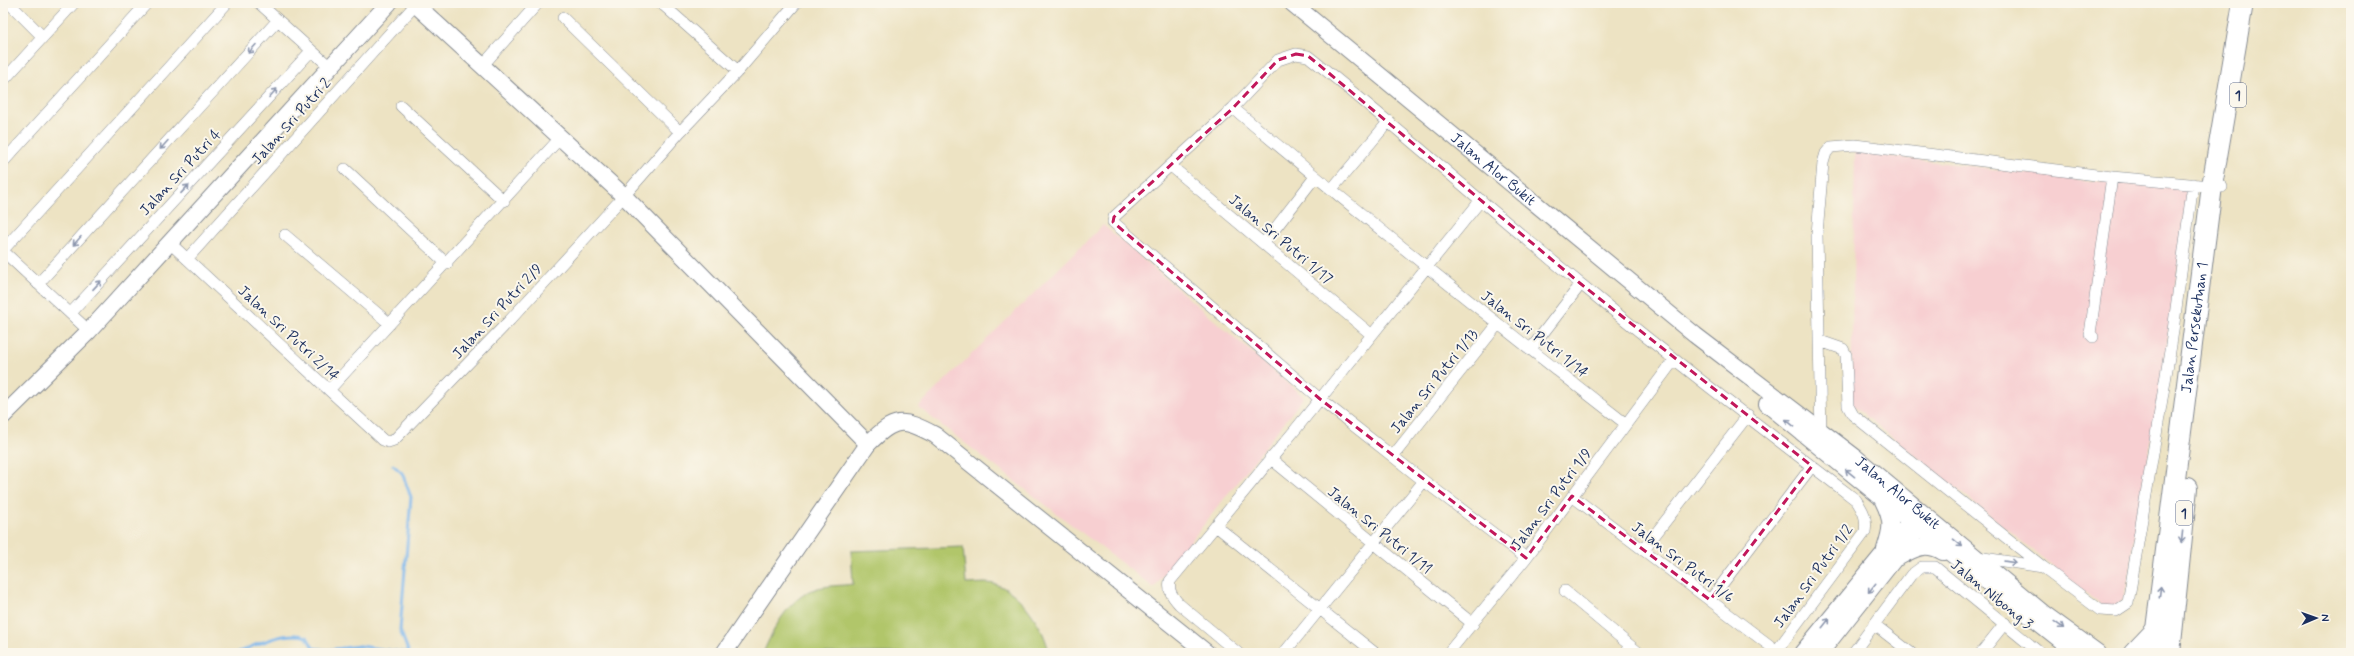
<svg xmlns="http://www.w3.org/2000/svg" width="2354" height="656" viewBox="0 0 2354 656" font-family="Mynerve,sans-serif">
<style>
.built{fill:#f7cfd1}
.green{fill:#b1c66a;stroke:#667a64}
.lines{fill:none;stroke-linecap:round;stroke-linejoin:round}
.stream{stroke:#7bb6ec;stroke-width:3}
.street-casing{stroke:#848990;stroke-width:12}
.secondary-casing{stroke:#848990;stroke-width:18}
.highway-casing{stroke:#848990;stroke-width:22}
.street{stroke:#fff;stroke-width:11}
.secondary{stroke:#fff;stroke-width:16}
.highway{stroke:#fff;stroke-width:20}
.oneway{stroke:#8d97ae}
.marked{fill:none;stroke:#c2185b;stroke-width:3;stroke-dasharray:8 5;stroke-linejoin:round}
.labels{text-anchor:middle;stroke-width:4;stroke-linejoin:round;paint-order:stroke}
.shield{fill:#fbf7ec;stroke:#5e6b89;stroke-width:1}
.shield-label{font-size:14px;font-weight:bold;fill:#1b2f5e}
.street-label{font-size:15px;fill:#1b2f5e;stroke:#fbf7ec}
</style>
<rect width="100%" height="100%" fill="#fbf7ec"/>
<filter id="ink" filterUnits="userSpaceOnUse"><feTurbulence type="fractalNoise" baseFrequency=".025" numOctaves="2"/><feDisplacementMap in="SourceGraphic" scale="8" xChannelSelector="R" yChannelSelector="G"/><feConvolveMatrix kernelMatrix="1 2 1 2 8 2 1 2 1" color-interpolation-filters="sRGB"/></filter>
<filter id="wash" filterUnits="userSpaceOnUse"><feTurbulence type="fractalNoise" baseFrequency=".012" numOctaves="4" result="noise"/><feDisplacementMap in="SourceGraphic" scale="16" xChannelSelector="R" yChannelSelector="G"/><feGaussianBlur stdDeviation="0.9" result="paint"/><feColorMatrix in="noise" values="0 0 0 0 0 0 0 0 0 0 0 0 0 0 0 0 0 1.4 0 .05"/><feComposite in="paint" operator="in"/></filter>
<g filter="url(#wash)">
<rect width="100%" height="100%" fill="#ede3c3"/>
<!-- built -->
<path class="built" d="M1855 152 2093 181 2189 187 2165 359 2125 597 2115 606H2102L1851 404Z
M1103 225 1304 397 1154 588 918 407Z"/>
<!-- green -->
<path class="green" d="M963 547 966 584C975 584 986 582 994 584 1020 590 1045 628 1049 653H763C774 628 788 599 815 589 826 585 841 586 853 584L851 551Z"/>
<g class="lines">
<!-- stream -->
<path class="stream" d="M393 465 402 473 411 497 400 630 409 653
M237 653C257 644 286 630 307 637L313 648 327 650 360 646 408 653"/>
</g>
</g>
<g filter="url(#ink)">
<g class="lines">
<!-- street casing -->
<g class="street-casing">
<path id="street" d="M9 3 43 37
M259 3 330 67
M661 3 738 71
M563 18 680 132
M483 65 538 3
M3 81 74 3
M401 106 504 201
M1233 108C1362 216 1493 321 1626 424
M3 162 147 3
M1171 166 1372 335
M345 169 447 264
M1331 190 1389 121
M285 235 390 324
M1264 243 1315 177
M171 244 383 440 388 442 394 440 510 320 624 196 680 132 738 71 796 3
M3 250 227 3
M3 251 89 331
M187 259 417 3
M38 284 278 20
M71 313 311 51
M2093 337 2090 334 2112 177
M1820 341 1843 349 1846 355 1848 406 1853 415 2043 567 2100 610 2116 611 2128 603 2171 345 2193 184
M1530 350 1581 284
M329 390 561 137
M1821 436 1817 234 1823 163 1826 153 1831 147 1855 145 2112 177 2222 187
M1393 456 1498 324
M1270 458 1473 624
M1572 496 1777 651
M1216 526 1375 653
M1643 550 1748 415
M1977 557 2043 567
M1526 558 1424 481 1320 399 1113 222 1114 217 1233 108 1278 60 1296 54 1308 56 1318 64C1408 136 1493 213 1582 285 1672 359 1764 430 1856 500 1864 512 1867 518 1865 532L1775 653
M1565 591 1639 653
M1710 600 1812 466
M1875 625 1911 653
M1238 653 1179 604C1172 596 1168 591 1170 581L1295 430 1481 200
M1284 653 1424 481
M1448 653 1526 558 1674 360
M1853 653 1911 575 1922 567H1935L2040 653
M1981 653 2005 623"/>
</g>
<!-- secondary casing -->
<g class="secondary-casing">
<g id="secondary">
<path d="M414 3 624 196 868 444"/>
<path id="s1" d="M1292 3 1695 335 1855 457 2043 613 2098 653"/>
<path d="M1767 404 1910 521 2077 653"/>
<path d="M3 416 89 331 389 3"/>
<path d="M1883 501C1893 521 1892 528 1885 549"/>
<path d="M1899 557C1915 548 1926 542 1943 552"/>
<path d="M724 653 868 444C895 418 901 417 935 435L1207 653"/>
<path d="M1802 653 1916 514"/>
<path d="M1820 653 1915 533"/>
</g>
</g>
<!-- highway casing -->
<g class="highway-casing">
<g id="highway">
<path d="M2134 653 2155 631"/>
<path id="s2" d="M2153 653 2212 186 2243 3"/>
<path d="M2170 653 2187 488"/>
</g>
</g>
<!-- street -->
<use href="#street" class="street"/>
<!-- secondary -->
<use href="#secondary" class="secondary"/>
<!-- highway -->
<use href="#highway" class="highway"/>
</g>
<!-- one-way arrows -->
<defs><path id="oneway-shaft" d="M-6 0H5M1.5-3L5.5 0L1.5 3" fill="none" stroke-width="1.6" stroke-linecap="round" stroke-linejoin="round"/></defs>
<g class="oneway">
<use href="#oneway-shaft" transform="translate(252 49) rotate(132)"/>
<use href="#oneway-shaft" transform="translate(273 93) rotate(-48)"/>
<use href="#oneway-shaft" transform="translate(164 145) rotate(132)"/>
<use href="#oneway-shaft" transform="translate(185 189) rotate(-47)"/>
<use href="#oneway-shaft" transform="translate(77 241) rotate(132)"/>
<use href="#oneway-shaft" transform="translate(97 285) rotate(-47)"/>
<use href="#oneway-shaft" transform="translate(1790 423) rotate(-140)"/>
<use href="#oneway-shaft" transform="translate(1850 473) rotate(-141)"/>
<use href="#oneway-shaft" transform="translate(2182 537) rotate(96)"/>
<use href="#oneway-shaft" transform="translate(1958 543) rotate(40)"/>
<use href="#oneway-shaft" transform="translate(2010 562) rotate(8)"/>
<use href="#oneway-shaft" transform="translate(1872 588) rotate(129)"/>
<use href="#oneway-shaft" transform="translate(2160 592) rotate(-83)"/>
<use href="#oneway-shaft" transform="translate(1826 623) rotate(-51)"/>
<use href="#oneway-shaft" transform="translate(2059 625) rotate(36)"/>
</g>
</g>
<!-- marked area -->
<path class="marked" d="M1296 54 1308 56 1318 64 1581 284 1812 466 1710 600 1572 496 1526 558 1320 399 1113 222 1114 217 1233 108 1278 60Z"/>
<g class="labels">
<!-- shield labels -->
<g class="shield">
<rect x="2230" y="83" width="16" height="24" rx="3"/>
<rect x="2176" y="501" width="16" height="24" rx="3"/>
</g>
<g class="shield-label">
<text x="2238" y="100">1</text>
<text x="2184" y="518">1</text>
</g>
<!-- street labels -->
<g class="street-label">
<text transform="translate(291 121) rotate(-48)" y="5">Jalan Sri Putri 2</text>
<text dy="5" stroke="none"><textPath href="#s1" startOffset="261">Jalan Alor Bukit</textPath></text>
<text transform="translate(180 172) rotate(-47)" y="5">Jalan Sri Putri 4</text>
<text transform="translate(1281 239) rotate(40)" y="5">Jalan Sri Putri 1/17</text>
<text transform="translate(497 311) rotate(-47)" y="5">Jalan Sri Putri 2/9</text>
<text dy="5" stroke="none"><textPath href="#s2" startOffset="328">Jalan Persekutuan 1</textPath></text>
<text transform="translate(289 333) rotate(43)" y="5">Jalan Sri Putri 2/14</text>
<text transform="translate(1535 334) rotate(38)" y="5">Jalan Sri Putri 1/14</text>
<text transform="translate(1434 381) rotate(-51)" y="5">Jalan Sri Putri 1/13</text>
<text dy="5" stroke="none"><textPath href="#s1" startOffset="779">Jalan Alor Bukit</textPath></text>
<text transform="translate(1551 499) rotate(-53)" y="5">Jalan Sri Putri 1/9</text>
<text transform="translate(1380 530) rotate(39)" y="5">Jalan Sri Putri 1/11</text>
<text transform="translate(1683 562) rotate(37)" y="5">Jalan Sri Putri 1/6</text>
<text transform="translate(1813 576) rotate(-54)" y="5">Jalan Sri Putri 1/2</text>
<text transform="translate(1992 594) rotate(39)" y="5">Jalan Nibong 3</text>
</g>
</g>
<!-- margin -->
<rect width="2354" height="656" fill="none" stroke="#fbf7ec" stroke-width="16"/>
<!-- north arrow -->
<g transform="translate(2316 618) rotate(88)" stroke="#fbf7ec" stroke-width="3" paint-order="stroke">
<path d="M0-3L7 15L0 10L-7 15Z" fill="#1b2f5e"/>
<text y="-6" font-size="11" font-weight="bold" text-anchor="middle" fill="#1b2f5e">N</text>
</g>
</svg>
